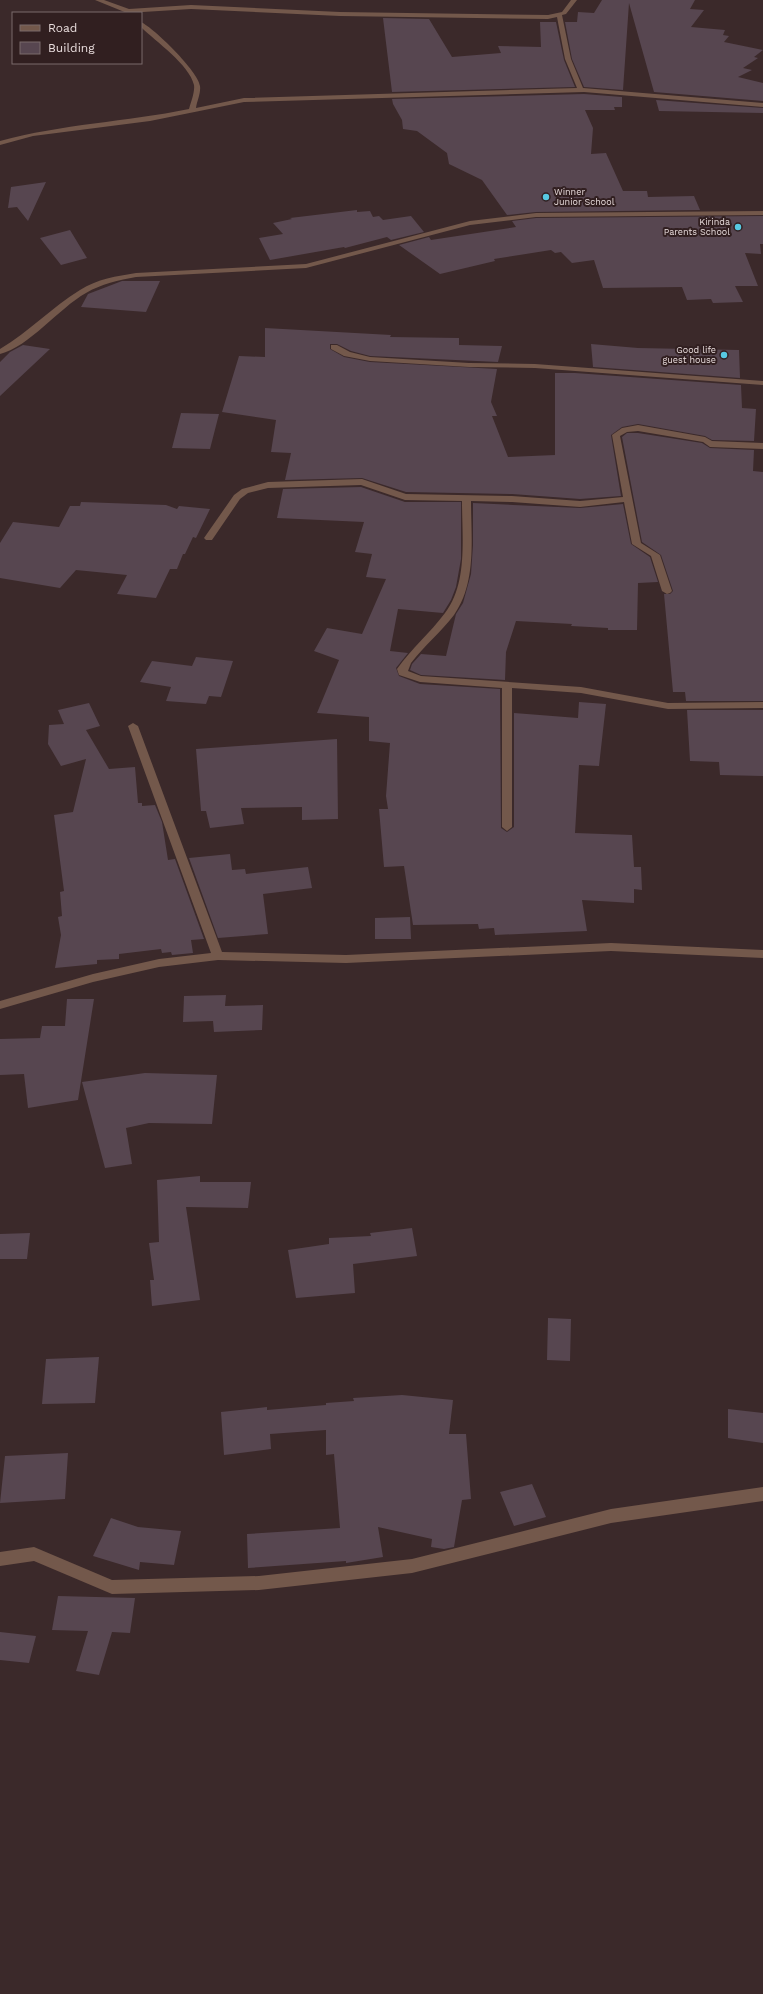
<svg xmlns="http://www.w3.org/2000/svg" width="763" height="1994" viewBox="0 0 763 1994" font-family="'Work Sans',sans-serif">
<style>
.building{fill:#574650}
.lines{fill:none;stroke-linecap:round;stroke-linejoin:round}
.minor{fill:#73584b;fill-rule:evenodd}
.poi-dot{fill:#57c9e2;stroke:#311f20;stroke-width:1.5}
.labels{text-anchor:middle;stroke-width:4;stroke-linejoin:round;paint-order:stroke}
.far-poi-label{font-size:9px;fill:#e8dcdc;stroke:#311f20;text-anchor:end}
</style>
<rect width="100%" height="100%" fill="#3b292a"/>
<!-- building -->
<path class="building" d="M602 0H695L690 9 704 10 691 27 725 30 723 35 729 36 724 42 763 50 754 57 758 58 743 68 752 70 738 77 763 83V101L654 92 629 3 623 90 584 87 572 59 565 22H577L578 12 594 13Z
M383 18 429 19 452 57 501 53 498 46 541 47 540 22H556L564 60 575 87 392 92Z
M584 94 622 97V107H614L615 110H585L593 128 591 154 606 153 623 191H647L648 197 694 196 700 210 536 212 507 215 482 180 449 164 447 153 417 131 403 129 402 120 393 104 392 99Z
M656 100 763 108V113L659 111Z
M46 182 28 221 17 207 8 208 11 187Z
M357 210V212L370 211 373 217 379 216 383 220 411 216 424 232 391 240 387 237 345 248 344 247 270 260 259 238 283 234 273 223 292 219 290 218Z
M763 216V244H760L761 254 745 253 758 286H735L743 302 713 303 711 299 687 300 682 287 603 288 594 260 572 263 561 252 555 253 551 250 494 259 495 261 440 274 399 245 429 237 431 240 516 227 512 221 536 218Z
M70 230 87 258 61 265 40 238Z
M122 281H160L146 312 81 307 88 294Z
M265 328 391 335 390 337 459 338V345L502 346 498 362 370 356 351 351 337 344H330V349L344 357 370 362 497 369 491 402 497 416H492L508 457 555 455V373H575L741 385 742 408 756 409 754 441 712 440 705 436 638 424 622 427 611 435 621 496 580 499 512 494 406 492 362 478 285 480 291 453 271 452 276 420 222 412 239 356 265 357Z
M591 344 638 348 739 350 740 378 593 367Z
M23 345 50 349 0 396V362L10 352Z
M181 413 219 414 210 449 172 448Z
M627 433H638L702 443 710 448 754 450 753 471 763 472V701H686L685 692H673L664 594H670L673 591 661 555 642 542 622 437Z
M361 487 405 502H461V559L456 587 451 600 443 613 398 609 390 651 408 653 396 668 399 676 420 684 500 689 501 828 507 832 514 827V713L578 718 579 702 606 704 599 766 579 765 575 833 632 835 634 867H641L642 890 634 889V903L582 900 587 931 495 935 494 928 479 929 478 924 413 925 404 866 384 867 379 809H388L386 796 390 743 369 741V717L317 713 339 660 314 651 327 628 362 634 386 579 366 577 372 554 355 552 364 522 277 518 283 489Z
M81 502 166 505 177 509 179 506 210 509 196 538 193 537 185 554H183L177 569H170L156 598 117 594 127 575 76 570 60 588 0 578V543L13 522 59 527 70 506H80Z
M473 503 580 508 623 504 631 544 650 557 658 582 638 583 637 630H608V628L571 626 572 624 516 621 506 652 505 680 421 675 410 670 412 664 421 654 446 656 456 614 463 603 471 574 473 545Z
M196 657 233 661 221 697 209 696 206 704 166 701 171 687 140 682 152 661 192 666Z
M89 703 100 726 86 730 109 769 135 767 138 803H142V806L155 805 162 822 168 860 175 859 204 939 191 940 193 953 172 955 171 952 162 953 161 949 119 954V959L97 960V964L55 968 61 935 58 917 62 916 60 892 64 891 54 815 73 812 86 759 61 766 48 744 49 725 64 724 58 710Z
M687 710H763V776L720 775 719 762 690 761Z
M337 739 338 819 302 820V807L241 808 244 824 210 828 206 811H201L196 749Z
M230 854 232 870 245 869 246 874 308 867 312 888 263 894 268 934 218 938 189 858Z
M410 917 411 939H375V918Z
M226 995 225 1006 263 1005 262 1030 214 1032 213 1021 183 1022 184 996Z
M67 999H94L78 1100 28 1108 24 1074 0 1075V1039L40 1038 42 1026H65Z
M145 1073 217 1075 212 1124 149 1123 126 1128 132 1164 105 1168 82 1082Z
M200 1176V1182H251L248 1208 186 1207 200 1300 152 1306 150 1280H154L149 1243 159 1242 157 1180Z
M412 1228 417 1256 353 1264 355 1293 296 1298 288 1250 329 1244V1238L371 1236 370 1233Z
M30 1233 27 1259H0V1234Z
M548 1318 571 1319 570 1361 547 1360Z
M99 1357 95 1403 42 1404 46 1359Z
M402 1395 453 1400 449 1434H466L471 1499 462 1500 454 1547 444 1549 431 1547 432 1539 378 1527 383 1557 346 1563V1561L248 1568 247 1534 340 1528 334 1454 326 1455V1430L270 1434 271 1449 224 1455 221 1412 267 1407V1410L326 1405V1403L354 1401 353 1398Z
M728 1409 763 1413V1443L728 1438Z
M68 1453 65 1499 0 1503 5 1456Z
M532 1484 546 1517 514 1526 500 1492Z
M111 1518 138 1527 181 1531 174 1565 140 1562 139 1570 93 1556Z
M58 1596 135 1598 130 1633 112 1632 99 1675 76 1671 88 1631 52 1630Z
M0 1632 36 1636 29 1663 0 1660Z"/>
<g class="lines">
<!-- minor -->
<path class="minor" d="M95 0H104L129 9 191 5 340 12 548 15 562 12 571 0H577L566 14 562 15 571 59 583 88 763 103V107L584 92 244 102 150 121 33 136 0 145V141C62 124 126 122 189 109 191 102 195 92 194 85 189 64 156 42 141 27V22C154 28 199 72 200 86 201 93 197 101 196 108L244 98 577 88 565 59 557 17 548 19 340 16 191 9 127 13Z
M763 211V215L536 217 470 225 306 268 136 277C119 280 101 284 86 293 59 308 29 347 0 354V349C29 332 52 307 80 290 97 279 117 276 136 273L306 264 470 221 536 213Z
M331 345H337L350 352 370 357 469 363 535 364 763 381V385L535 368 469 367 370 361 344 356 331 349Z
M638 425 705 437 712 441 763 443V449L710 447 703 442 638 431 627 432 620 436 641 543 660 555 672 591 670 593 667 594 662 591 651 556 632 544 624 502 580 507 512 502 471 501C471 538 477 582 454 615 441 632 424 646 411 663L408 671 421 676 581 687 668 703 763 702V708L668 709 581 693 512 688V827L507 831 502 827V688L420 682 399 675 397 669C411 649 430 633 445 613 468 583 462 537 462 501L405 500 361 485 268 488 248 493 240 499 212 540H206L204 538 234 495 242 489 268 482 362 479 406 494 512 496 580 501 623 497 612 435 622 428Z
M133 723 138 726 222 952 346 955 611 943 763 950V958L611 951 346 963 218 960 159 967 93 982 0 1009V1001L93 974 159 959 211 953 128 726Z
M763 1487V1501L611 1523 412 1573 259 1590 112 1594 34 1561 0 1566V1552L34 1547 112 1580 259 1576 412 1559 611 1509Z"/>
</g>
<!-- markers -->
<g class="poi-dot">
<circle cx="546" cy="197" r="4"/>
<circle cx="738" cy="227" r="4"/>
<circle cx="724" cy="355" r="4"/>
</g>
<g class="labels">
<!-- far-poi labels -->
<g class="far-poi-label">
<text x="554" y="195" text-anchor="start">Winner<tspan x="554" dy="10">Junior School</tspan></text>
<text x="730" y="225">Kirinda<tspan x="730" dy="10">Parents School</tspan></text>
<text x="716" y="353">Good life<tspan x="716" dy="10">guest house</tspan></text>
</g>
</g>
<!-- legend -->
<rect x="12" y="12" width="130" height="52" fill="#311f20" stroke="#7a6b6b"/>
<rect x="20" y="25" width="20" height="6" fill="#73584b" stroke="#7a6b6b"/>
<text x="48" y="32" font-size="12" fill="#e8dcdc">Road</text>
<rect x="20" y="42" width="20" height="12" fill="#574650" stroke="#7a6b6b"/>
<text x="48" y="52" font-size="12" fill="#e8dcdc">Building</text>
</svg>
